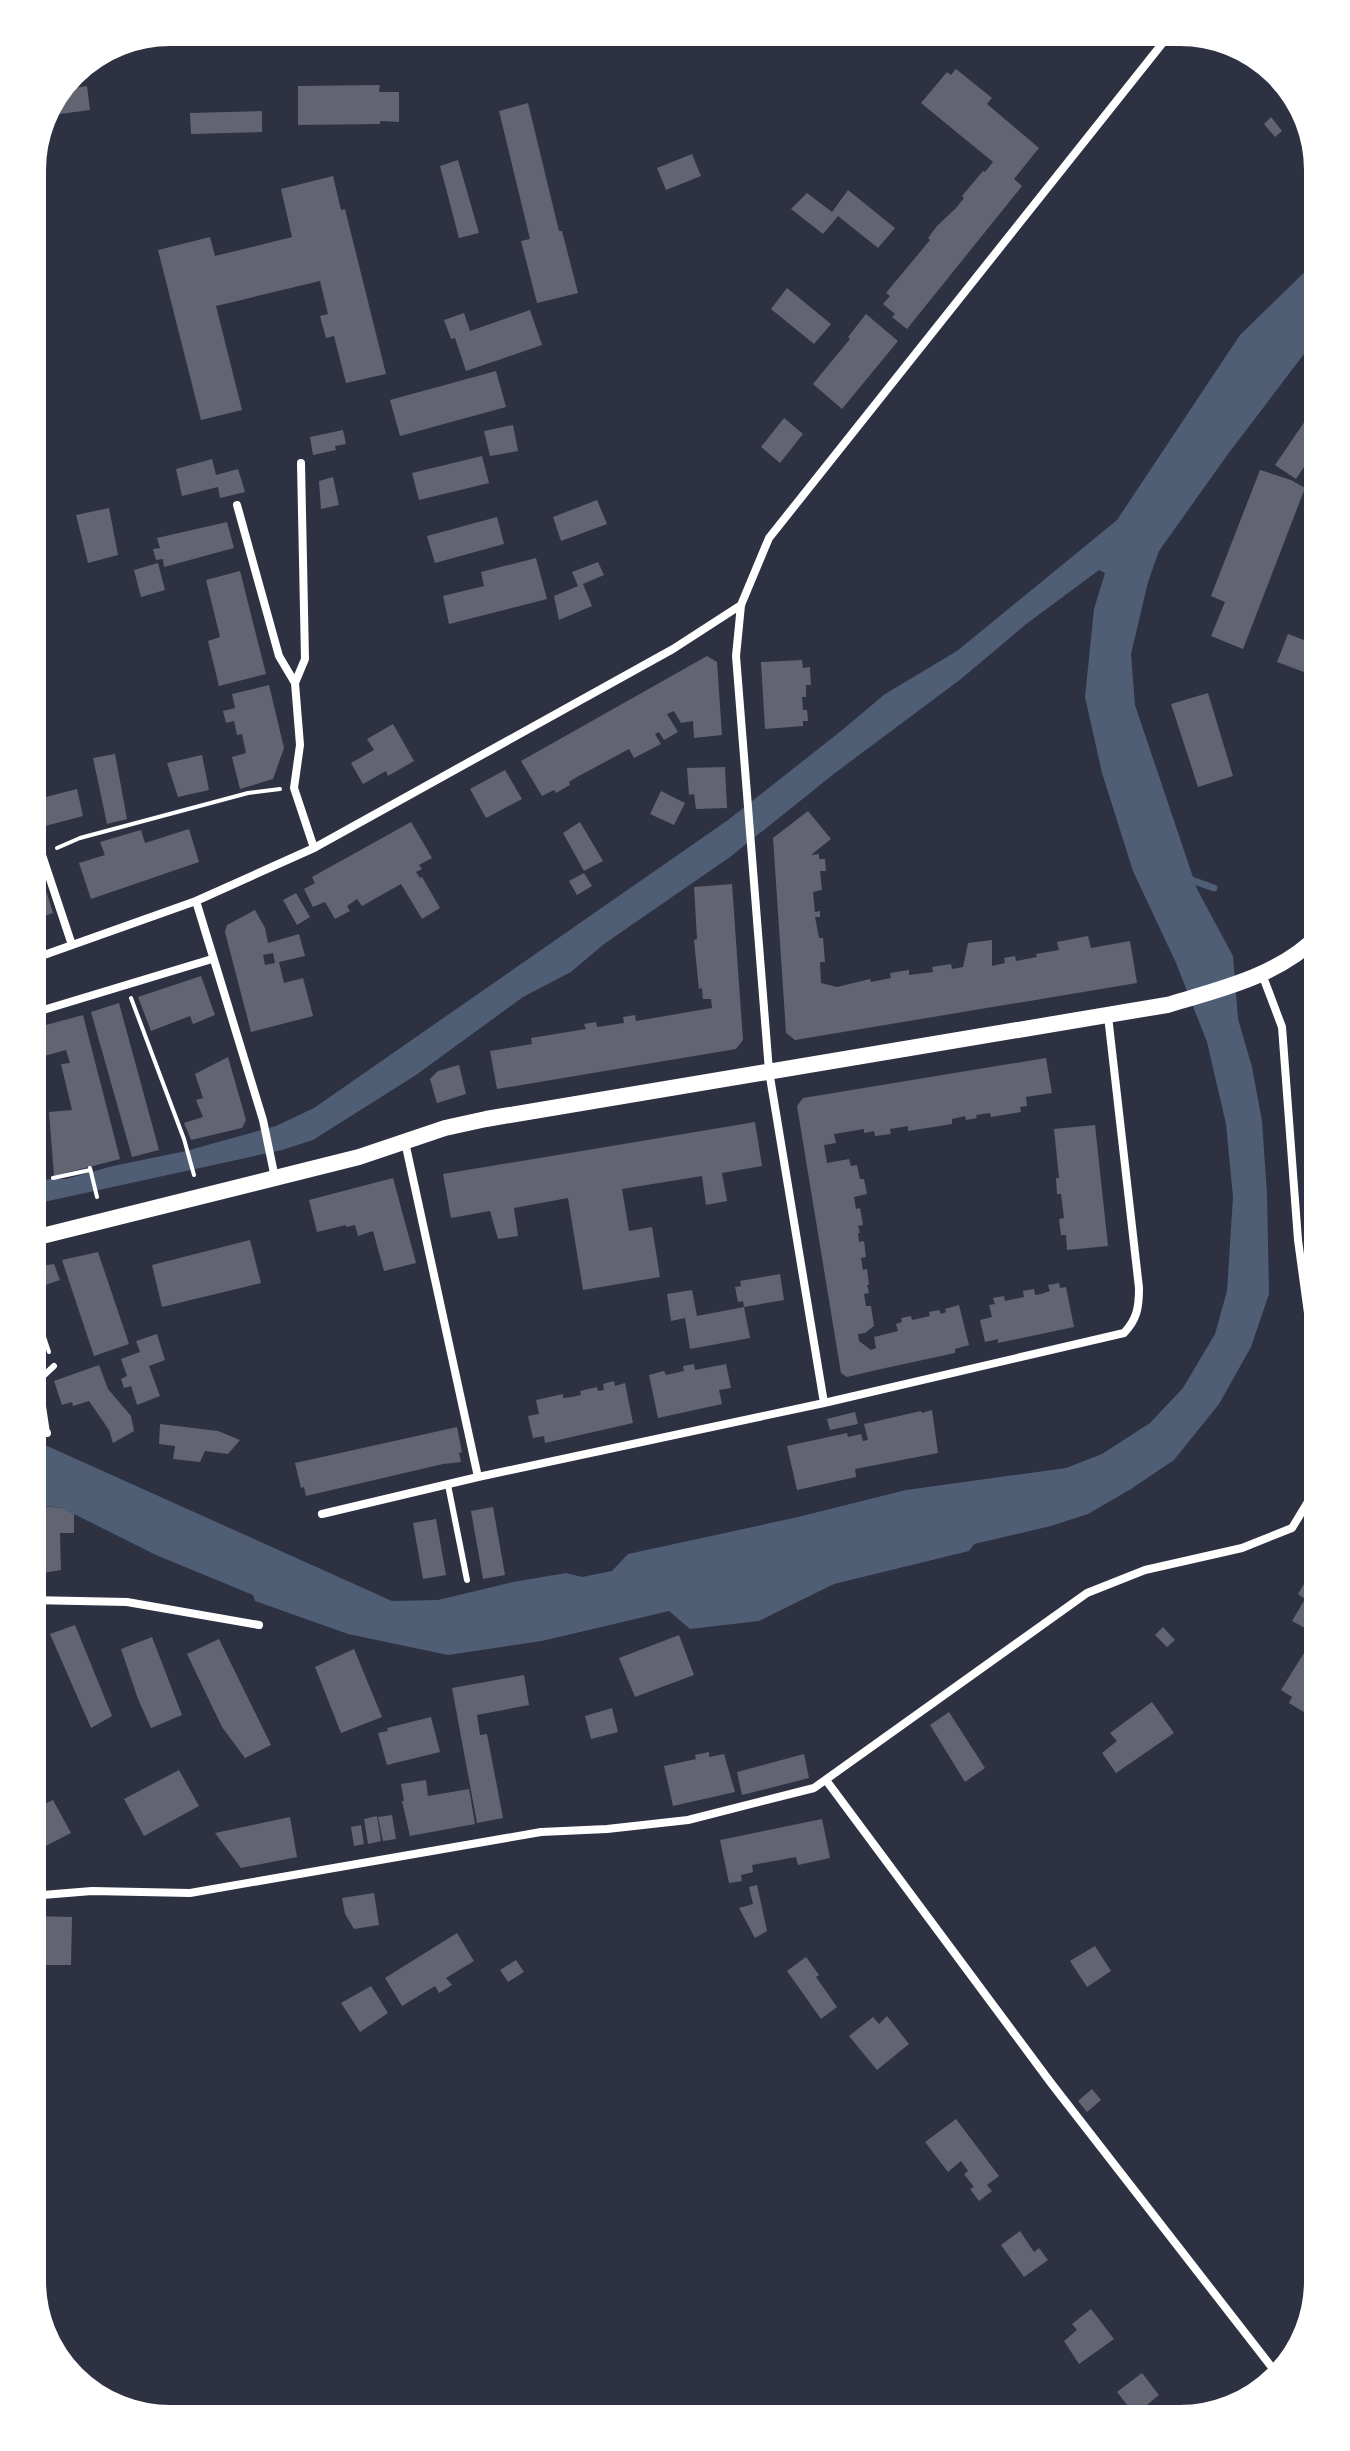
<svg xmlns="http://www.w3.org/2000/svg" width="1350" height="2451" viewBox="0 0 1350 2451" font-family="Roboto,sans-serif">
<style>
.water{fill:#4f5d75}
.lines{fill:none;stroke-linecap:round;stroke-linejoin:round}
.stream{stroke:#4f5d75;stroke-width:7}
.building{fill:#626471;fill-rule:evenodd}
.path{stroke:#fff;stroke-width:4}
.service{stroke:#fff;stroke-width:6}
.minor{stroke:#fff;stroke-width:8}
.secondary{stroke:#fff;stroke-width:16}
.rim{fill:none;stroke:#fff;stroke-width:4}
</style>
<rect width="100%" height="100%" fill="#2d3142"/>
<!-- water -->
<path class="water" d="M1320 257V333L1228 454 1159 551 1148 582 1131 654 1135 705 1197 889 1233 956 1238 1019 1252 1067 1262 1121 1267 1194 1269 1294 1251 1347 1219 1404 1174 1460 1131 1489 1088 1514 1051 1526 974 1544 969 1551 834 1584 759 1621 690 1629 669 1611 542 1641 448 1655 348 1634 255 1601 253 1595 156 1555 62 1508 30 1504V1444L45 1445 392 1601 438 1600 513 1582 566 1573 582 1577 612 1571 628 1554 798 1517 906 1490 1066 1468 1102 1454 1150 1423 1183 1388 1215 1334 1227 1291 1233 1197 1226 1124 1207 1042 1176 963 1133 871 1102 773 1085 697 1094 609 1105 573 1099 570 1025 625 961 679 835 773 730 857 604 944 571 972 523 997 416 1075 313 1140 282 1150 30 1205V1183L50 1179H66L113 1166 186 1151 276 1126 314 1108 728 820 841 731 885 694 957 651 1117 520 1240 335Z"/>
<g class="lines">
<!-- stream -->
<path class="stream" d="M1186 878 1214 888"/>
</g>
<!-- building -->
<path class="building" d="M956 69 992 98 987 104 1039 148 1014 179 1022 186 907 329 892 317 895 314 883 304 890 296 886 293 930 240 928 238 937 226 956 208 964 198 962 196 983 171 985 172 993 162 921 103 947 72 951 75Z
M380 85 379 92H399V122L380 121V124L298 125V86Z
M87 86 90 110 52 115 63 90Z
M528 103 559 231H562L578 293 537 303 521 241 530 239 499 111Z
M262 111V132L191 134 190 113Z
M1271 117 1282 131 1275 137 1264 124Z
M692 154 701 176 666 190 657 168Z
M458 160 479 233 459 238 440 166Z
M333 176 341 210 345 209 386 374 346 383 334 336 326 338 320 316 328 314 320 281 216 306 242 410 201 420 158 250 210 237 215 256 292 237 281 189Z
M848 190 895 228 878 248 838 216 823 234 791 209 807 193 832 212Z
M787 288 831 324 814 344 771 309Z
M530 310 542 345 466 371 455 338 451 339 444 320 464 313 470 331Z
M866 314 898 341 842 409 813 384 850 339 848 337Z
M496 371 506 407 400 436 390 400Z
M1320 399V443L1296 479 1275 465Z
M784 418 803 434 780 463 761 447Z
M513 425 518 451 490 456 484 431Z
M343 430 346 444 335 446 336 450 313 455 310 437Z
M482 456 489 483 419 500 412 473Z
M212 459 216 475 238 469 245 492 220 498 218 487 182 496 176 469Z
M1260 470 1291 480 1305 488 1243 649 1211 636 1225 602 1211 596Z
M333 477 339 505 321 509 319 481Z
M597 500 607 524 561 541 553 517Z
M109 508 118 555 88 563 76 515Z
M497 517 504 544 435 563 427 536Z
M227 522 234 548 164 567 163 559 156 560 153 549 160 548 157 538Z
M536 558 547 599 449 624 443 596 484 586 481 572Z
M598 562 604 575 583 584 592 606 559 620 554 596 578 586 572 572Z
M158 563 165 590 141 597 134 570Z
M240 571 266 674 219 686 208 641 220 637 206 580Z
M1288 634 1320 646V678L1277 662Z
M707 656 717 662 722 735 694 738 693 721 681 723 674 711 667 714 678 732 664 740 659 732 655 734 661 744 634 758 629 749 577 777 569 782 570 785 556 793 554 790 542 796 521 761Z
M802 660 803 668 810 667 811 685H806V697H802L803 710H807L808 721H803V726L765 729 761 662Z
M269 685 284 748 273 779 240 789 232 757 246 753 242 734 237 735 234 721 226 723 223 711 235 708 232 694Z
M1208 693 1233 776 1198 787 1171 704Z
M393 724 414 761 388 776 386 771 363 784 351 763 374 750 367 739Z
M115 754 127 819 107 824 93 758Z
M202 755 209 790 178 797 167 763Z
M725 767 727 808 696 809 694 794 689 795 687 768Z
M505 770 522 799 486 818 470 789Z
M77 789 83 816 30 830V801Z
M661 791 685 803 674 825 650 814Z
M808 811 831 839 811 855 819 854V859H825L826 871H820L822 890 813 892 815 912 820 911V917H815L819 938H823L825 962H820L821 983 837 987 870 979 871 982 891 978 890 973 909 970V975L933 972 932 967 951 964 952 969 963 967 968 943 992 940V966L1005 963 1004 958 1015 956 1016 961 1037 957 1036 954 1059 950 1057 942 1088 936 1091 948 1130 941 1137 983 795 1040 786 1033 773 838Z
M411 822 432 858 419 865 422 869 416 872 420 878 422 877 440 908 422 919 401 884 362 906 357 899 347 906 350 911 335 919 325 902 313 907 304 889 315 883 312 877Z
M580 822 603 861 584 871 563 833Z
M189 829 199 862 91 899 79 863 105 855 100 842 141 830 145 843Z
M584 873 592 886 577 895 569 881Z
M44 884 53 913 30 921V888Z
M732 884 743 1040 736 1049 497 1089 490 1051 532 1044 531 1038 586 1029 584 1024 596 1022 597 1027 624 1023 623 1017 635 1015 636 1021 712 1008 711 999H703L702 988 699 989 694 940 697 939 694 887Z
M296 893 310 917 297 925 283 900Z
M255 910 265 928 268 943 299 934 305 956 279 962 284 983 303 978 313 1016 251 1032 225 932 227 925ZM273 953 275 963 265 965 263 955Z
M201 976 215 1015 193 1024 190 1016 151 1031 138 997Z
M119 1003 159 1150 132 1157 91 1012Z
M83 1015 120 1159 54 1176 49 1112 72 1110 61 1064 70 1063 66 1050 44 1056 42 1026Z
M228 1057 246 1120 242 1128 191 1140 184 1123 203 1117 196 1100 203 1098 195 1074Z
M1046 1058 1052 1093 1026 1097 1027 1106 1020 1107 1021 1112 991 1117 990 1113 976 1115 977 1118 966 1120 965 1116 952 1119V1124L908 1131V1126L890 1129 891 1134 875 1136 874 1131 864 1133V1129L834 1134 836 1143 824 1145 827 1163 849 1159 851 1166 857 1165 860 1179H864L867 1194 854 1197 856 1209 860 1208 863 1225 858 1226 860 1233H858L859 1242 864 1241 866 1257 861 1258 863 1270 867 1269 869 1285H867L869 1293 864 1294 866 1306H871L874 1326 865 1333 858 1334 859 1341 871 1350 876 1348 874 1337 898 1331 896 1324 902 1322 901 1318 911 1316 912 1320 930 1316 929 1312 939 1310 941 1314 946 1312 945 1309 959 1305 969 1345 955 1349V1353L881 1369 847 1377 841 1373 797 1106 803 1098Z
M459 1065 466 1094 437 1103 430 1079 438 1071Z
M755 1122 762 1166 722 1173 727 1201 706 1205 702 1176 622 1189 629 1231 652 1227 660 1277 583 1290 568 1198 514 1208 518 1236 498 1239 490 1211 451 1218 443 1174Z
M1095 1125 1108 1246 1067 1250 1066 1235H1061L1059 1219 1064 1218 1061 1194H1057L1056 1178H1059L1054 1129Z
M393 1178 416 1263 384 1271 373 1231 358 1236 355 1225 346 1227V1225L317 1232 309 1200Z
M250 1240 261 1283 162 1307 152 1265Z
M98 1252 129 1344 94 1356 62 1260Z
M54 1264 60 1280 34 1289 30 1278V1268Z
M780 1274 784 1300 744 1307 750 1338 690 1349 685 1318 671 1321 667 1294 692 1290 697 1316 744 1307 743 1301 738 1302 735 1287 741 1286 740 1281Z
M1059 1283 1060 1288 1066 1287 1074 1327 998 1343V1339L985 1342 980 1320 992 1317 989 1305 995 1304 993 1298 1004 1296 1005 1301 1024 1297 1023 1291 1034 1289 1035 1295 1041 1294 1050 1291 1048 1285Z
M157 1334 165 1360 149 1366 160 1396 137 1405 131 1386 124 1388 121 1379 127 1376 121 1359 140 1352 136 1341Z
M694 1364 695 1370 726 1364 731 1388 719 1390 722 1404 658 1418 649 1375 664 1371 666 1375 684 1371 683 1366Z
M99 1365 108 1389 131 1416 134 1431 113 1443 109 1430 89 1401 73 1406 72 1402 62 1405 54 1381Z
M614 1381 615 1386 625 1383 633 1423 545 1443 544 1436 533 1438 528 1416 539 1414 536 1400 563 1394V1398L572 1397 581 1395 580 1391 597 1387 598 1391 604 1390 603 1384Z
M932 1410 938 1453 855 1469 856 1477 797 1490 787 1446 847 1433 848 1437 861 1434 863 1441 868 1440 864 1424 921 1411 922 1413Z
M855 1412 858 1424 830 1430 827 1419Z
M160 1424 218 1431 240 1440 228 1454 205 1451 200 1462 173 1459 175 1446 159 1444Z
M457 1427 462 1452 459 1453 461 1462 443 1464 306 1496 304 1487 301 1488 295 1463Z
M30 1505 62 1508 74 1514V1533H60L61 1570 31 1575Z
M493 1507 505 1575 483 1579 471 1511Z
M436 1519 446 1575 423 1579 413 1523Z
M1310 1574 1320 1580 1318 1606 1320 1626 1316 1634 1292 1621 1305 1599 1298 1594Z
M75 1625 112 1716 91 1728 50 1634Z
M1163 1627 1175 1640 1167 1647 1155 1635Z
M679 1635 694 1675 635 1697 619 1658Z
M152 1637 182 1715 151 1728 138 1699 121 1649Z
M219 1639 271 1745 245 1758 222 1727 187 1654Z
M1312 1640 1320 1645V1704L1312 1717 1289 1703 1292 1697 1281 1690Z
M354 1649 382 1717 341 1733 315 1667Z
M524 1675 529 1705 477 1715 480 1735 487 1734 503 1818 477 1823 452 1688Z
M1152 1702 1174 1733 1116 1773 1102 1753 1117 1741 1110 1733Z
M612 1708 618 1732 591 1739 585 1716Z
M949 1712 985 1768 965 1782 930 1725Z
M431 1717 440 1752 387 1765 378 1733 388 1731 387 1728Z
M709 1752V1757L724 1754 735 1792 673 1806 664 1766 696 1759 695 1755Z
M804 1754 809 1778 742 1795 737 1772Z
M179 1770 199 1806 144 1836 124 1799Z
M426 1780 428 1796 469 1789 475 1824 410 1836 402 1801H404L401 1784Z
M53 1800 71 1833 30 1854V1811Z
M392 1815 396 1839 383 1841 378 1817Z
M377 1816 381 1841 368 1844 364 1819Z
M290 1817 297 1857 241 1868 215 1833Z
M822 1819 830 1858 798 1865 796 1857 752 1865 753 1872 741 1875 742 1881 729 1883 720 1840Z
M361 1825 364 1844 354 1846 351 1827Z
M757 1885 767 1931 755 1938 739 1908 753 1904 749 1887Z
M374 1893 379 1925 354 1929 345 1914 342 1898Z
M30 1916 72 1917 71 1965H43V1958H35L36 1932H30Z
M457 1933 474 1961 446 1978 452 1985 439 1993 435 1986 402 2006 385 1978Z
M1095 1946 1111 1971 1087 1987 1070 1961Z
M806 1957 819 1975 816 1977 837 2007 821 2019 787 1971Z
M516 1960 524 1972 508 1982 500 1970Z
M371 1986 388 2013 360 2032 341 2003Z
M887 2016 909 2044 877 2070 849 2036 873 2017 879 2024Z
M1092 2089 1101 2100 1087 2112 1078 2101Z
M956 2119 999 2176 987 2185 992 2191 979 2201 970 2189 974 2187 964 2174 968 2171 961 2161 948 2172 925 2142Z
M1020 2231 1034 2252 1039 2248 1048 2260 1024 2277 1001 2245Z
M1091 2309 1114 2339 1079 2364 1064 2341 1077 2330 1072 2324Z
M1142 2373 1159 2395 1135 2415 1117 2392Z"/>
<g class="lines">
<!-- path -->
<path class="path" d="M57 848 80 838 248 793 280 789
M1312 990V1120L1320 1171
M131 998 184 1139 194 1175
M90 1168 97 1197
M53 1178 90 1170
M33 1188 37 1210
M30 1295 49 1352"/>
<!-- service -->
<path class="service" d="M1318 483 1320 479
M47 1433 39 1380 54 1366
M448 1485 467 1580"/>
<!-- minor -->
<path class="minor" d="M301 463 305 659 295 683 300 745 294 788 314 848
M237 505 279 656 295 683
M30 852 42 855 72 945
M196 901 263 1120 275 1178
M30 960 196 901 314 848 673 649 741 605
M1262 974 1282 1027 1298 1240 1314 1357 1320 1373
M30 1014 212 959
M405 1142 478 1477
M30 1172 35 1171 30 1077
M824 1403 769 1071 736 656 741 605 769 538 1173 30
M30 1433H47
M322 1514 478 1477 824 1403 1124 1333C1137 1319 1139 1308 1139 1288L1108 1016
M30 1600 127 1602 259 1625
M826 1780 1051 2083 1277 2374
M30 1896 92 1891 190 1893 541 1832 607 1829 688 1820 814 1788 1087 1593 1145 1570 1242 1548 1292 1528 1320 1482"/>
<!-- secondary -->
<path class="secondary" d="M30 1239 359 1157 445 1128 486 1119 1167 1005C1221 989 1279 976 1320 934"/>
</g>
<!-- crop -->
<path d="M0 0H1350V2451H0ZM170 44H1180A126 126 0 0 1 1306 170V2281A126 126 0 0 1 1180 2407H170A126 126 0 0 1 44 2281V170A126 126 0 0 1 170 44Z" fill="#fff" fill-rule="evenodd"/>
<path class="rim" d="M170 44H1180A126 126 0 0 1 1306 170V2281A126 126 0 0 1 1180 2407H170A126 126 0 0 1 44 2281V170A126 126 0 0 1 170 44Z"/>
</svg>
